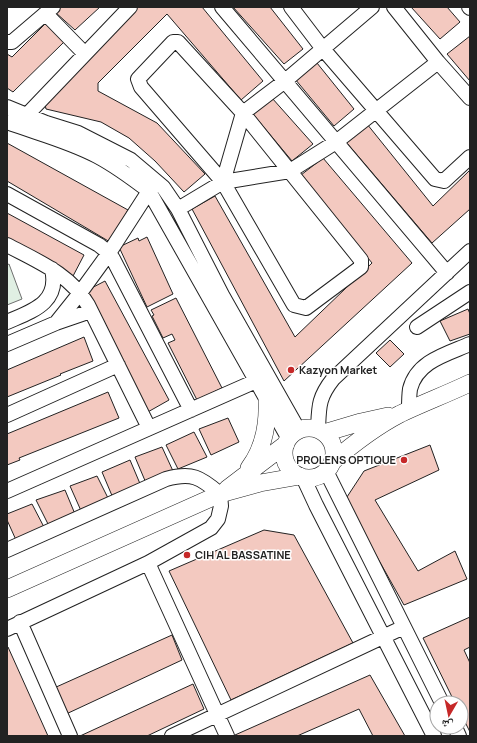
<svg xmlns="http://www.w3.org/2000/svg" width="477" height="743" viewBox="0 0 477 743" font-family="Manrope,'Noto Naskh Arabic',sans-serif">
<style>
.green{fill:#e0efe3;stroke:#6f6f6f}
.building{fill:#f3c9c0;stroke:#222}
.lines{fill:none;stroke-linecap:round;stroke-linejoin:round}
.minor-casing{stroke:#222;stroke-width:16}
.major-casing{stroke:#222;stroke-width:18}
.minor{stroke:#fff;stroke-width:14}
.major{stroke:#fff;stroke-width:17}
.poi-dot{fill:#c62828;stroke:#fff;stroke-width:1.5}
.labels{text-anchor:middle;stroke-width:3;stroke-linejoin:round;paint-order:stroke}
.poi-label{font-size:11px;font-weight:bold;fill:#222;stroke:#fff;text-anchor:start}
</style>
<rect width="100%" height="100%" fill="#fff"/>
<!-- green -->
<path class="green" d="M9 264 22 299 7 305V265Z"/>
<!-- building -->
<path class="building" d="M60 7H100L75 30 55 12Z
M135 7H202L263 81 241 100 167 14 98 83V91L157 123 205 174 184 192 155 161 129 138 101 122 46 109 44 100Z
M233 7H270L303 49 284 64Z
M411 7H447L460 22 440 39Z
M47 22 64 42 13 92 7 88V54L12 57Z
M470 36V81L447 54Z
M317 63 354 109 334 126 295 79Z
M272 98 313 144 292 161 252 113Z
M367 124 433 206 470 170V209L432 243 346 142Z
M7 143 128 210 110 242 7 181Z
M323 158 412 263 284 381 192 209 215 196 295 337 372 263 301 175Z
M7 213 84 255 72 278 7 244Z
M147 237 173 294 147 307 119 247 138 238 139 241Z
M105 281 169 400 146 413 82 293Z
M176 298 222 388 197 400 168 343 175 340 172 334 163 338 152 316 154 315 151 310Z
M468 309 470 314V334L450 341 440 321Z
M84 337 93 361 60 374 61 375 7 397V370Z
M390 340 404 354 390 367 376 353Z
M108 392 119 418 19 458 20 460 7 465V434Z
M228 418 239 442 211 455 199 429Z
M194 432 207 457 178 469 166 445Z
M430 445 439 470 375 500 418 571 455 551 467 579 404 605 345 500 364 471Z
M162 447 173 471 146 483 135 457Z
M130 460 141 486 113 498 102 472Z
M97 476 109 500 82 513 70 486Z
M65 490 75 514 49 526 36 500Z
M32 504 45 529 16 540 7 520V514Z
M264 530 294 535 353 643 231 700 169 571Z
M470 617V647L464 650 470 663V732L461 714V703H455L423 638Z
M172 635 182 660 64 715 54 688Z
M7 647H8L48 736H7Z
M370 675 405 736H373L359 709 297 736H235V735Z
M193 684 204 709 147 736H80Z"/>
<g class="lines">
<!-- minor casing -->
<g class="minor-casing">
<path id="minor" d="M222 7 447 273
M291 7 323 49 435 179 444 181 470 157
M394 7 438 62
M469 7 470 8
M46 14 85 54
M7 42H12L53 7
M173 42H178L243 113 361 260V267L306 308 294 305 223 182 141 87 138 79Z
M7 107 46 123 78 133 131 160 163 187 178 209 222 295 299 431
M22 120 130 7
M7 122C37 133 69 141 97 156 116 166 132 178 149 191L289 439
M223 182 243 113 285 81 372 7
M7 194 99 245 109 253 113 259 191 410
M178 209 223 182 290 171 336 142 438 62 470 98
M7 245C37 261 70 274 88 305L149 428
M7 322C32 311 60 303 52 269
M56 323 91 311
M417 327 470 292
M7 344 56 323 80 293 109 253 149 191
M409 410C409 403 409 396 410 389 417 361 447 354 470 344
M7 415 118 365
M318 430C319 407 318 398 333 379L470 251
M326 471 442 703
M303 477 316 505 434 736
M7 491 256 381
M7 550 166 479C192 472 200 477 220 494L221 506 218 519 211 528 148 563 7 629
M148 563 227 736
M20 622 70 736
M455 727 459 736
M172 736 404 627"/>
</g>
<!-- major casing -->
<g class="major-casing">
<path id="major" d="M284 453a25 25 0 1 1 50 0a25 25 0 1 1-50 0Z
M324 433 361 422 388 416
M332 462C353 444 375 427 400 414 423 403 447 394 470 383
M249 468C264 448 268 426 267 401
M227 489 286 444
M7 589 220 494 260 483 300 476"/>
</g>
<!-- minor -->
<use href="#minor" class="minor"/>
<!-- major -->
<use href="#major" class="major"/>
</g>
<!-- markers -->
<g class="poi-dot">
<circle cx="291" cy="370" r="4"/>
<circle cx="404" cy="460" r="4"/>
<circle cx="187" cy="555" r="4"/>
</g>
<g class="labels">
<!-- poi labels -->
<g class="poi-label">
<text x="299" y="374">Kazyon Market</text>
<text x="396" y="464" text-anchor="end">PROLENS OPTIQUE</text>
<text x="195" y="559">CIH AL BASSATINE</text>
</g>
</g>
<!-- border -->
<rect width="477" height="743" fill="none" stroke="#222222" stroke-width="16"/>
<!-- north arrow -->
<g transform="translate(449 715) rotate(189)"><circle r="19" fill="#ffffff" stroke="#a7a7a7"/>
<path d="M0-3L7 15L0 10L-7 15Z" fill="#c62828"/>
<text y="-6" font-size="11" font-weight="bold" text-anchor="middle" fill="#222222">ش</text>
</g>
</svg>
